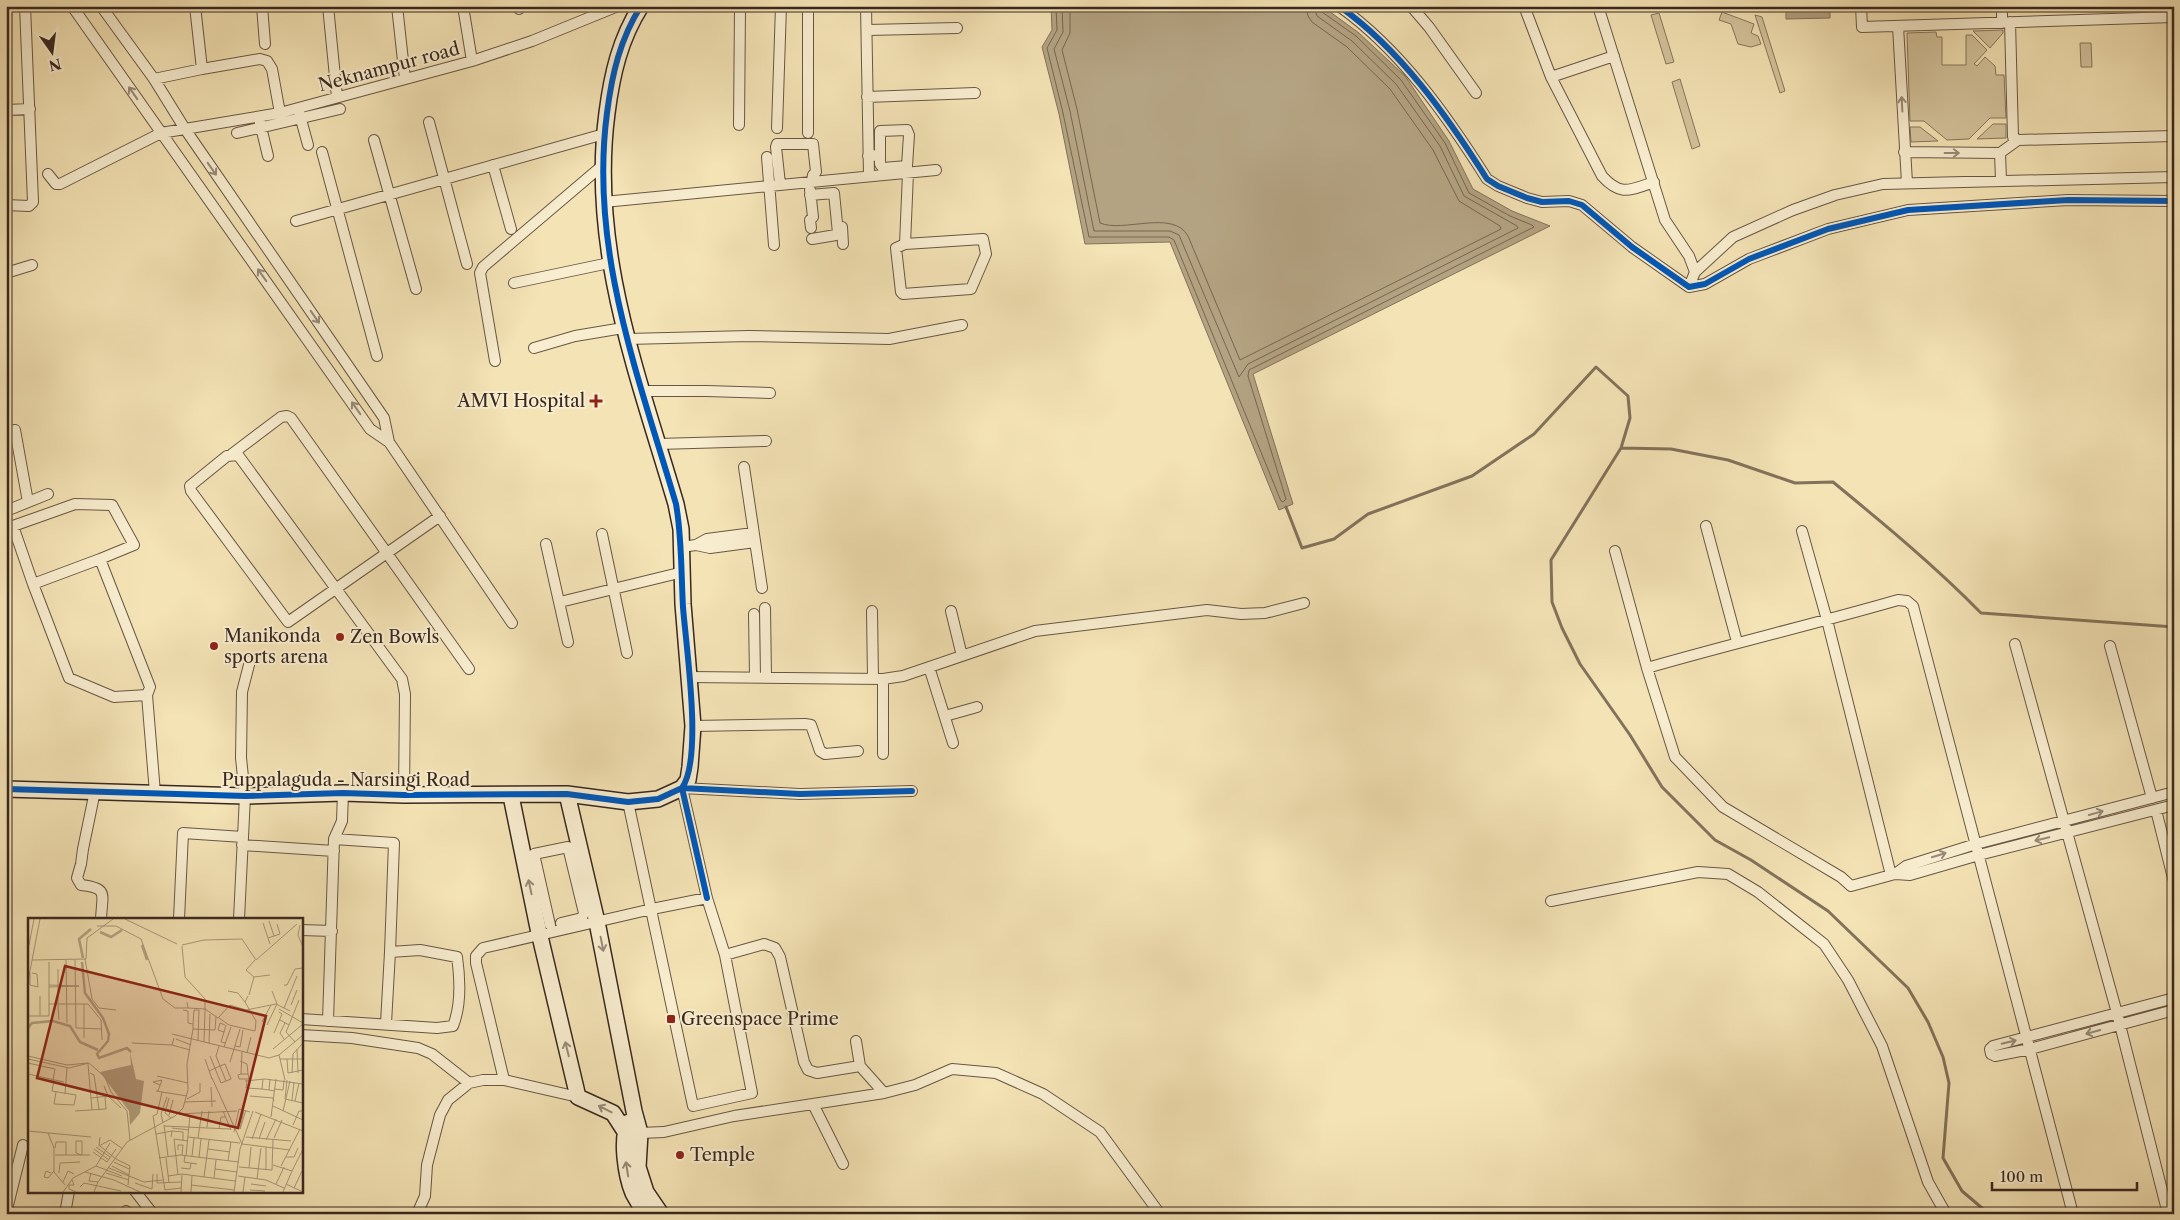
<svg xmlns="http://www.w3.org/2000/svg" width="2180" height="1220" viewBox="0 0 2180 1220" font-family="'Libre Caslon Text',serif">
<style>
.green{fill:#d4c39c;stroke:#86765e}
.water{fill:#b4a382;stroke:#83725b}
.lines{fill:none;stroke-linecap:round;stroke-linejoin:round}
.shore{stroke:#766651;stroke-width:1}
.stream{stroke:#83725b;stroke-width:3}
.street-casing{stroke:#685745;stroke-width:12}
.secondary-casing{stroke:#392820;stroke-width:18}
.street{stroke:#f8edcf;stroke-width:10}
.secondary{stroke:#f8edcf;stroke-width:15}
.cycleway-casing{stroke:#f8edcf;stroke-width:9}
.cycleway{stroke:#0057b8;stroke-width:6}
.oneway{stroke:#988a78}
.poi-dot{fill:#8f2418;stroke:#f8edcf;stroke-width:2}
.labels{text-anchor:middle;stroke-width:4;stroke-linejoin:round;paint-order:stroke}
.street-label{font-size:18px;fill:#392820;stroke:#f8edcf}
.poi-label{font-size:18px;fill:#392820;stroke:#f8edcf;text-anchor:start}
.inset-river{fill:none;stroke:#b4a382;stroke-width:2.5}
.inset-road{fill:none;stroke:#a99879;stroke-width:1}
.view{fill:#8f2418;fill-opacity:0.15;stroke:#8f2418;stroke-width:2.5}
.inset-edge{fill:none;stroke:#392820;stroke-width:2.5}
</style>
<rect width="100%" height="100%" fill="#f4e3b5"/>
<filter id="stains"><feTurbulence type="fractalNoise" baseFrequency=".004" numOctaves="4"/><feColorMatrix values="0 0 0 0 .2 0 0 0 0 .09 0 0 0 0 .02 0 0 0 .5 -.17"/></filter>
<radialGradient id="worn" r=".72"><stop offset=".6" stop-color="#630" stop-opacity="0"/><stop offset="1" stop-color="#630" stop-opacity=".3"/></radialGradient>
<!-- green -->
<path class="green" d="M1722 12 1754 24 1751 33 1758 36 1761 44 1751 47 1738 44 1731 24 1719 20Z
M1659 13 1674 62 1666 64 1651 15Z
M1755 15 1762 17 1785 91 1780 93Z
M2003 30V33L1990 48 1973 31Z
M1936 32 1937 37H1942V65H1966V35H1972L1987 50 1974 64 1977 66 1985 57 1995 66 1996 75H2004L2006 118H1990L1969 139 1947 140 1924 121H1910L1907 33Z
M2080 43H2091L2092 67H2081Z
M1680 79 1700 146 1692 149 1672 82Z
M1993 124H2006V138L1977 139Z
M1910 127H1920L1938 141 1911 142Z"/>
<!-- water -->
<path class="water" d="M1051 6H1322L1359 33 1405 76 1449 141 1473 189 1512 211 1550 226 1253 374 1293 504 1279 510 1170 242 1085 244 1059 114 1042 47 1052 30Z
M1786 6H1830V18L1786 19Z"/>
<g class="lines">
<!-- shore -->
<path class="shore" d="M1056 6 1057 30 1047 48 1063 113 1089 237H1169L1174 240 1281 501 1283 502 1286 499 1248 376 1249 370 1534 227 1532 225 1510 216 1469 193 1445 143 1401 80 1356 36 1322 12 1320 6
M1062 6 1063 32 1054 49 1070 111 1094 231H1170L1179 235 1239 377 1248 364 1518 228 1517 226 1464 196 1440 146 1396 84 1352 41 1317 16 1314 6
M1070 6V33L1062 50 1077 109 1100 223C1123 233 1173 209 1188 236L1240 360 1501 229 1500 226 1459 201 1433 150 1390 89 1347 47 1312 22 1308 16 1306 6"/>
<!-- stream -->
<path class="stream" d="M1621 448 1671 449 1728 460 1795 483 1833 482C1884 524 1935 566 1981 613L2174 627
M1286 507 1302 548 1334 539 1368 514 1472 476 1534 434 1596 367 1628 396 1630 418 1621 448 1551 560 1552 602 1562 628 1580 664 1630 735 1662 787 1715 840 1751 860 1828 911 1908 988 1928 1022 1943 1057 1949 1083 1943 1158 1962 1191 1989 1214"/>
<!-- street casing -->
<g class="street-casing">
<path id="street" d="M72 6 370 429 389 442 512 623
M101 6 154 79 185 129 384 418 389 442
M262 6 265 44
M328 6 337 97
M397 6 405 79
M463 6 472 61
M519 6V9
M808 6V133
M866 6 869 175
M1339 6C1401 50 1447 116 1487 179L1498 186 1527 198 1542 202 1569 201 1582 205 1632 247 1689 287 1705 284 1749 259 1828 229 1908 210 2068 200 2174 201
M1411 6 1429 27 1476 93
M1524 6 1551 77 1602 176C1621 197 1630 190 1654 182
M1598 6 1665 220 1689 256 1695 272
M1861 6 1862 27 2174 17
M2002 6V23
M2010 22 2013 137 2018 140 2174 136
M1898 26 1907 183
M867 30 957 28
M202 69 260 59 267 61 272 69 280 113
M1551 77 1614 56
M154 79 202 69 195 6
M867 97 975 93
M6 110 30 109
M299 112 308 145
M429 122 467 264
M260 123 268 156
M739 125 740 6
M777 128 781 6
M237 133 340 109
M374 140 416 289
M322 152 377 356
M1904 152 2000 153 2018 140
M2000 153 2001 180
M868 156 880 155V131L907 130 909 135 907 166 883 168 880 164V155
M767 157 774 245
M493 165 511 229
M48 174 56 184H60L161 133 280 113 472 61 532 41 618 6
M780 184 776 147 777 144H813L816 172 813 175 812 181
M810 190 813 217 810 220 811 228
M810 195 834 193 838 233 836 235 812 239
M604 202 936 170
M6 205 29 206 33 202 25 6
M296 221 604 134
M842 227 843 244
M905 244 983 239 986 254 971 289 903 294 901 292 896 248 905 244 908 173
M6 273 32 265
M514 283 609 263
M1689 287 1695 272 1733 237 1793 210 1835 195 1883 184 2174 177
M627 339 749 336 889 339 962 325
M534 348 575 336 623 328
M495 361 480 273 483 267 603 165
M643 391H706L770 393
M6 431 15 430 28 502
M658 444 766 441
M232 454 281 417 287 416 291 418 469 669
M744 467 762 588
M6 511 48 494
M1706 526 1737 642
M1802 531 1827 620 1891 875
M602 534 627 653
M546 544 568 642
M696 545 707 539 753 533
M681 547 696 545 710 548 755 542
M1615 551 1647 668 1675 757 1723 807 1841 877 1851 886 1895 874 1910 875 1979 855 2174 805
M100 559 33 584 13 526 75 504 112 505 134 545 100 559 150 687 147 695 155 793
M33 584 69 678 114 697 147 695
M560 602 683 572
M765 608 766 677
M872 611 873 679
M951 611 962 656
M754 614 755 677
M2015 644 2117 1013 2168 1214
M2110 646 2152 798
M929 667 953 743
M1647 668C1730 644 1815 624 1898 600L1907 601 1913 606 2073 1214
M689 677 883 679V754
M883 679 903 676 1035 631 1207 610 1241 614 1265 613 1304 603
M945 716 977 707
M693 726 805 724 811 725 820 751 825 754 858 751
M95 791 83 849 81 864 77 878 81 885C109 888 102 894 101 919
M404 795 405 694 402 679 238 455 227 456 190 486 191 491 288 622 440 516
M628 802 693 1106 752 1093 725 955
M2156 810 2174 882
M334 839 394 843 390 952
M242 845 334 851
M1895 874 1906 866 1976 844 2174 792
M707 898 682 788 800 794 912 791
M1551 901 1698 872 1728 874 1758 892 1824 944 1848 980 1882 1046 1928 1182 1946 1214
M179 919 183 833 243 837
M239 919 245 796 241 758 242 692 250 661
M550 925 534 854 568 847 584 913 582 918 561 923
M301 930 332 931
M2174 998 1993 1046 1990 1049 1991 1054 1995 1056 2030 1049 2174 1010
M301 1019 437 1028 453 1026C461 1006 460 978 457 957L420 950 390 952 386 1023
M328 1021 334 839 342 821 343 793
M301 1035 352 1038 418 1048 432 1054 469 1083
M856 1041 860 1066 884 1093
M504 1080 476 963V956L483 948 652 909 707 898 725 955 764 944 775 948 780 957 804 1062 808 1070 817 1073 860 1066
M813 1104 884 1093 915 1085 952 1069 996 1073 1043 1094 1100 1132 1160 1214
M640 1133 664 1132 734 1116 813 1104 843 1164
M135 1191 153 1214
M6 1213 23 1145
M65 1214 69 1191
M125 1214 126 1211
M417 1214 425 1196 427 1165 440 1115 448 1100 469 1083 483 1080H504L578 1097"/>
</g>
<!-- secondary casing -->
<g class="secondary-casing">
<path id="secondary" d="M6 789 245 796 343 793 404 795 567 794 628 802 658 799 682 788 688 780 690 767 693 726 683 604 681 529 676 504C638 375 589 249 607 113 612 74 620 39 641 6
M567 794 597 922 634 1111 640 1133 638 1167 646 1192 661 1214
M511 796 538 928 578 1097 613 1113 624 1130 640 1133
M629 1122C620 1138 626 1176 633 1193 637 1200 641 1207 645 1214"/>
</g>
<!-- street -->
<use href="#street" class="street"/>
<!-- secondary -->
<use href="#secondary" class="secondary"/>
<!-- cycleway casing -->
<g class="cycleway-casing">
<path id="cycleway" d="M641 6C620 39 612 74 607 113 589 249 638 375 676 504 682 538 681 572 683 607 686 647 703 758 682 788L707 898
M1339 6C1401 50 1447 116 1487 179L1498 186 1527 198 1542 202 1569 201 1582 205 1632 247 1689 287 1705 284 1749 259 1828 229 1908 210 2068 200 2174 201
M6 789 245 796 343 793 404 795 567 794 628 802 658 799 682 788 800 794 912 791"/>
</g>
<!-- cycleway -->
<use href="#cycleway" class="cycleway"/>
</g>
<!-- one-way arrows -->
<defs><path id="oneway-shaft" d="M-6 0H5M1.5-3L5.5 0L1.5 3" fill="none" stroke-width="1.6" stroke-linecap="round" stroke-linejoin="round" transform="scale(1.25)"/></defs>
<g class="oneway">
<use href="#oneway-shaft" transform="translate(133 93) rotate(-125)"/>
<use href="#oneway-shaft" transform="translate(1902 104) rotate(-93)"/>
<use href="#oneway-shaft" transform="translate(1952 153)"/>
<use href="#oneway-shaft" transform="translate(212 169) rotate(55)"/>
<use href="#oneway-shaft" transform="translate(262 275) rotate(-125)"/>
<use href="#oneway-shaft" transform="translate(315 317) rotate(55)"/>
<use href="#oneway-shaft" transform="translate(356 408) rotate(-125)"/>
<use href="#oneway-shaft" transform="translate(2096 813) rotate(-15)"/>
<use href="#oneway-shaft" transform="translate(2042 839) rotate(166)"/>
<use href="#oneway-shaft" transform="translate(1939 855) rotate(-17)"/>
<use href="#oneway-shaft" transform="translate(530 887) rotate(-102)"/>
<use href="#oneway-shaft" transform="translate(602 944) rotate(79)"/>
<use href="#oneway-shaft" transform="translate(2093 1032) rotate(165)"/>
<use href="#oneway-shaft" transform="translate(2009 1042) rotate(-13)"/>
<use href="#oneway-shaft" transform="translate(567 1049) rotate(-104)"/>
<use href="#oneway-shaft" transform="translate(605 1109) rotate(-153)"/>
<use href="#oneway-shaft" transform="translate(627 1169) rotate(-99)"/>
</g>
<!-- markers -->
<g class="poi-dot">
<path d="M593.5 393.5h5v5h5v5h-5v5h-5v-5h-5v-5h5z"/>
<circle cx="340" cy="637" r="5"/>
<circle cx="214" cy="646" r="5"/>
<rect x="666" y="1014" width="10" height="10" rx="2.5"/>
<circle cx="680" cy="1155" r="5"/>
</g>
<g class="labels">
<!-- street labels -->
<g class="street-label">
<text transform="translate(389 67) rotate(-15)" y="6">Neknampur road</text>
<text x="346" y="786">Puppalaguda - Narsingi Road</text>
</g>
<!-- poi labels -->
<g class="poi-label">
<text x="585" y="407" text-anchor="end">AMVI Hospital</text>
<text x="224" y="642">Manikonda<tspan x="224" dy="21">sports arena</tspan></text>
<text x="350" y="643">Zen Bowls</text>
<text x="681" y="1025">Greenspace Prime</text>
<text x="690" y="1161">Temple</text>
</g>
</g>
<!-- overview -->
<g transform="translate(28 918)">
<rect width="275" height="275" fill="#f4e3b5"/>
<path d="M102 134 108 161 116 163 112 195 102 207 101 193 72 154 103 147Z" fill="#b4a382"/>
<path class="inset-river" d="M72 14 83 19 94 12M114 27 119 42M55 40 51 21 63 11M54 44 57 75 75 100 81 116 80 123 69 136 71 140 99 130 103 134M0 110 4 105 25 103 42 108 52 124 70 132"/>
<path class="inset-road" d="M97 1 149 26M241 3 246 18M235 5 242 26M272 7 270 17 275 29M69 8H88L113 21 135 81 147 90H160M240 20 252 16 249 6M1 27 6 1M154 27 176 22 214 21 228 42 269 6M154 28 157 59 177 81V93M57 41 64 81 71 90 88 92M4 42 58 41 59 20 85 1M38 42 39 105M47 42 48 110 74 111M30 51V67M2 55V67L10 69 9 56 4 55M226 59 242 57M0 63 12 1M21 67 51 68 21 69M256 67H259L267 51 275 50M30 68V86M200 73 210 75 217 84M221 77 226 59 218 52 227 42M159 84 160 90 177 91 190 100 202 87 218 92 248 86 262 93M21 86H60L73 102 74 122M56 86V120M30 87 31 102M263 87 269 72M256 90 269 58M251 91 275 105M155 92 160 93V105L165 106V111L187 112 188 99M0 98H21V44M12 98V78M191 100 201 107 227 113 228 103 217 84 220 78M252 102 261 107 271 82M234 104 243 87M165 106 166 92H171L170 122M197 107 192 105 190 112 196 114 198 107M239 107 249 86 244 73M261 107 258 114 267 124M196 114 193 124 198 125M246 115 254 96 251 94M144 116 241 140 251 137 275 117M146 120 144 127 162 132M148 121 163 127M256 121 252 115 257 105M176 124 177 93M104 125 144 127M181 125 182 96M207 128 212 129 215 112M196 129 203 109M245 131 275 106M269 131 270 155M219 135 223 119M251 137 257 162M0 138 39 147 60 145M182 138 193 165 198 163M0 141 41 150 61 145M177 141 184 161M252 141H275M259 141 260 155 275 152M212 143 219 146 220 156M202 144 212 111M0 145 27 151 25 162M61 145 77 159 83 174 99 193 102 222M60 146 64 192M181 153 192 148 197 146 203 161 198 163 188 138 191 128M62 155 66 157 71 191M264 155 265 136 275 125M0 156 36 164M213 156H220L221 161H211L210 157 213 156 214 134M129 158 160 165M184 160 214 226 262 232M235 161 234 171 241 172M242 161 241 172 247 173M26 162 24 173 48 177 46 187 26 186 28 174M259 162 257 181 275 185M217 163 237 161 275 166M219 163 218 170 234 171M183 169 184 189M247 171 255 172 256 162M128 173 159 178M130 173 134 162 125 164 132 167M134 174 129 196 125 198 137 272M37 176 39 150M80 178 93 190M222 178 245 180 246 183M63 180 80 178 76 168M141 180 137 195 143 200M159 181 172 174V165M264 182 266 164M267 183 271 165M157 184 188 183M245 188 275 202M216 192 212 211 218 192M47 193 78 191 77 179M195 193 203 212M255 193 262 163M227 194 275 213M151 196 209 193M141 197 145 182M243 199 248 161M135 205 133 196 139 179M136 207 140 238M265 207 271 193H275M136 208 202 211M179 209 181 193M144 210 161 212M191 211 193 199H197M0 213 63 219M206 214 211 191 222 194M20 215 26 230V254L37 267M128 216 144 213M72 219 71 228 82 222 95 231M143 219 144 213 155 214V223M160 219 212 225M218 219 263 223M170 220 174 193M246 220 254 202M224 221 233 196M231 221 237 204M238 222 248 201M72 228 88 241M68 229 82 239M238 229V252M27 230 28 224H38V237M66 231 81 242M180 231 202 234M150 232V227H155L154 237M65 234 79 244 88 231M27 237H62M53 237 48 235V223H54V237M157 237 156 244 169 246M158 238 162 197M164 238 166 220M171 239 173 221M258 239H266L270 230M131 240 152 237 211 244M138 240 141 265M88 241 102 248 100 267M200 243 203 224M86 244 101 251M245 247 264 253 275 231M68 248 82 225M84 248 101 257M253 248 272 211M211 249 244 252 245 222M81 250 116 264 135 262M153 250 162 251 163 245M221 250 223 229M187 251 209 254M57 254 86 262 112 274M23 255 18 253 16 259 20 260 26 253M31 255 32 245 52 244M63 255 61 263 70 264M78 255 101 262M129 256V265L153 264M150 257 146 221 160 223M140 258 154 256 207 263M210 258 238 262 256 270M176 259 181 222M186 260 188 242M229 261 233 230M44 262 46 267H41V271L48 274M35 264 40 253 46 256M107 265 124 271 125 256M223 266 238 268M248 266 256 249M258 266 275 274M163 267 206 272M52 269 56 265 93 273M266 270 274 253M137 272 153 270M222 272 237 273M35 274 45 260 68 248 94 258M66 274 70 264 99 224 147 198 155 190 160 172 159 146 165 111M153 274 154 257M163 274 164 258M206 274 212 231 225 193M215 274 217 259M255 274 264 253"/>
<path class="view" d="M37 48 238 98 210 210 9 160Z"/>
<rect width="275" height="275" class="inset-edge"/>
</g>
<!-- margin -->
<rect width="2180" height="1220" fill="none" stroke="#f4e3b5" stroke-width="25"/>
<rect x="8" y="8" width="2165" height="1205" fill="none" stroke="#392820" stroke-width="2.5"/>
<rect x="12" y="12" width="2155" height="1195" fill="none" stroke="#392820"/>
<!-- north arrow -->
<g transform="translate(52 52) rotate(166)" stroke="#f8edcf" stroke-width="4" paint-order="stroke">
<path d="M0-4L9 19L0 12L-9 19Z" fill="#392820"/>
<text y="-8" font-size="14" font-weight="bold" text-anchor="middle" fill="#392820">N</text>
</g>
<!-- scale -->
<path d="M1992 1182v8h145v-8" fill="none" stroke="#392820" stroke-width="2.5"/>
<text x="2000" y="1182" font-size="15" fill="#392820" stroke="#f8edcf" stroke-width="4" paint-order="stroke">100 m</text>
<rect width="100%" height="100%" filter="url(#stains)"/>
<rect width="100%" height="100%" fill="url(#worn)"/>
</svg>
